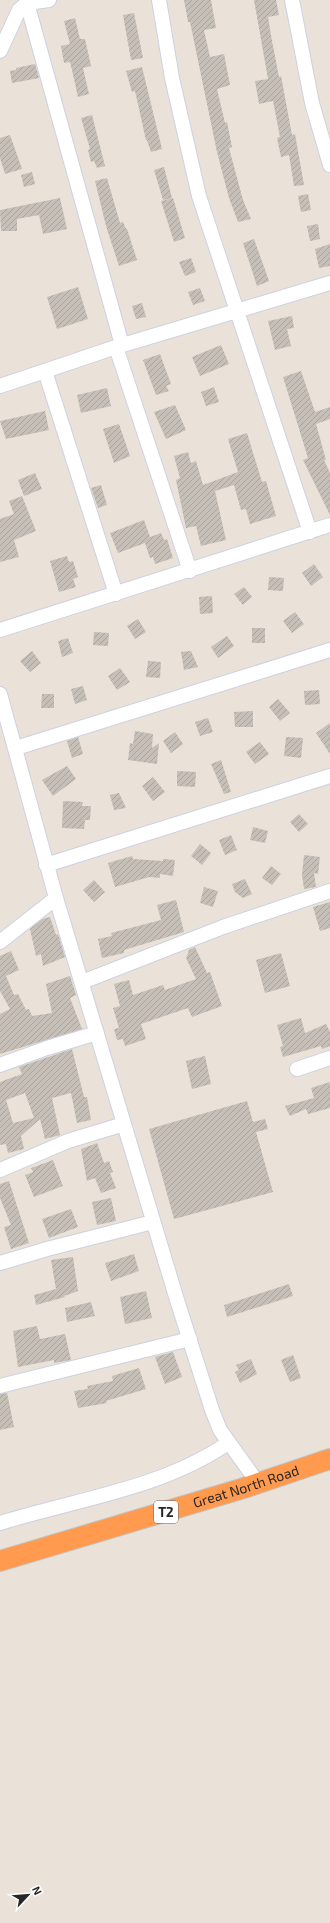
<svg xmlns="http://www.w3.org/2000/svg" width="330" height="1923" viewBox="0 0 330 1923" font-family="'Exo 2',sans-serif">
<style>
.building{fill:url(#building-hatch);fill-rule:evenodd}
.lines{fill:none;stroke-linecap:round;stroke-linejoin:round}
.minor-casing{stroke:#cdd1e1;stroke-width:16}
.highway-casing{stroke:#c3c3c3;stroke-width:22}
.minor{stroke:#fff;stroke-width:14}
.highway{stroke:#ff9a4e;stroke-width:20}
.labels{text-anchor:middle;stroke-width:3.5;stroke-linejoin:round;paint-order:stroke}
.shield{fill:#fff;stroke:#686868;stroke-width:1}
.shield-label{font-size:13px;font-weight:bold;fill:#272727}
.street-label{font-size:14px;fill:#272727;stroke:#fff}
</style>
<defs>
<pattern id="building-hatch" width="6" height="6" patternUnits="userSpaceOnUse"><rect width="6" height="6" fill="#c5bfb8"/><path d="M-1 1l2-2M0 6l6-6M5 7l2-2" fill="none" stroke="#a9a49e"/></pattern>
</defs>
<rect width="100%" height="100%" fill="#eae2d8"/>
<!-- building -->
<path class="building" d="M184 0H211L216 28 204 30 210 57 224 54 230 85 217 89 225 123 227 122 232 147 229 148 243 200 251 219 238 222 229 198 217 152 190 22H188Z
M254 0H276L279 15 268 17 272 41 279 77 281 76 292 135 295 134 304 185 294 186 289 155 281 157 277 138 280 137 273 101 259 104 255 81 268 79Z
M134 13 143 58 131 60 123 15Z
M75 18 80 39H85L91 66 83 68 89 94 78 97 72 70 70 62 64 63 61 46 70 44 64 21Z
M35 64 39 78 12 83 10 71 16 70V68Z
M142 67 162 149 151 152 147 140H146L135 91 132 92 126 71Z
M92 115 105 166 97 168 94 161 91 162 88 150 90 149 81 118Z
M10 135 22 169 5 174 0 158V138Z
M164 167 172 198 163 200 154 170Z
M32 172 35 184 24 187 21 175Z
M107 178 120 223 123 222 126 229H127L137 260 119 266 106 226 95 181Z
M308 194 311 210 301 212 298 196Z
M60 198 67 229 43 234 39 215 17 219V231H1L0 210Z
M173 198 185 238 174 242 161 201Z
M318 224 320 239 310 241 307 226Z
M254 239 269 281 257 286 243 243Z
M330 244V266L319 268 315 249Z
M191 258 196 272 185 276 179 262Z
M78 287 88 319 57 329 47 297Z
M200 288 205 301 193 305 188 292Z
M142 303 146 317 136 319 132 306Z
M292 316 294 328 287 329 291 346 275 350 268 321Z
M221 345 229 364 200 376 192 357Z
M160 354 171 384 166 386 169 391 156 395 143 360Z
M301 371 315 412 330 407V419L316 424 326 460H324L330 473V515L303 460 308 458 283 377Z
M214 387 219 402 206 406 201 392Z
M107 388 111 406 81 413 77 395Z
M175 405 186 430 166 439 154 412Z
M45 411 49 430 6 439 0 421Z
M119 424 130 456 114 463 103 429Z
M247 433 262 482 266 481 276 516 250 524 246 509 241 510 234 485 215 491 226 540 201 546 196 526 186 528 176 480 180 478 174 456 188 452 191 463 196 461 203 485 238 472 228 439Z
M35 473 42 489 24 496 18 480Z
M101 485 107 505 98 508 91 488Z
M22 496 36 531 14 540 19 557 0 562V519L14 514 9 501Z
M144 520 150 537 161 533 164 540 167 539 173 558 155 564 153 557 150 558 145 543 118 553 110 533Z
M67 556 69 562 73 561 78 577 73 579 76 587 59 592 50 561Z
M314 564 323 577 311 586 302 573Z
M269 577 284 578 283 591 268 590Z
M244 587 252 597 243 605 234 594Z
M212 596 213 613 200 614 199 597Z
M295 612 304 624 292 633 283 621Z
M138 619 146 632 135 639 127 626Z
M252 628H265V643H252Z
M94 632 109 633 108 646 93 645Z
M227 636 234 646 218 658 211 647Z
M68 638 73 653 62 657 58 641Z
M32 651 41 663 30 672 20 661Z
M191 651 198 667 184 670 181 652Z
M148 661 161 662 160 678 146 677Z
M120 668 130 682 117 690 108 676Z
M83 686 87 700 75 704 71 689Z
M319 690 320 704 305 705 304 691Z
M42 694H54V708H41Z
M278 699 290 713 280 721 269 707Z
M253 711V727H235L234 712Z
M208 718 213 732 200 736 195 722Z
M330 723V754L316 733Z
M135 731 153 734 152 748 159 743 157 764 128 760 130 743 133 744Z
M175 732 183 744 171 753 163 741Z
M78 737 83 754 72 758 67 741Z
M286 737 303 738 301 758 284 756Z
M260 742 269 754 255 764 246 752Z
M221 760 231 792 224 794 211 764Z
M67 766 76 779 53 796 42 780Z
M177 771 196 772 195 787 177 786Z
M153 777 165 792 153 801 142 786Z
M119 793 126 808 114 810 110 795Z
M63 801 83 802 82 806H91L90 820H85L84 829 62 828Z
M299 814 308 824 299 832 290 822Z
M253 827 268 831 265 843 250 840Z
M231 835 237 850 225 855 219 840Z
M200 844 211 853 202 865 191 856Z
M304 855 320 857 318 874 314 873 316 887 304 889 302 875Z
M132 856 133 859 163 861V859L175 860 173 876 160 874V878L149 877 115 887 108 863Z
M271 866 281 874 272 885 262 878Z
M245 879 252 894 243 898 235 892 232 884Z
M94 880 105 892 94 902 83 890Z
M204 887 218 891 213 907 200 903Z
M176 900 184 932 124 950V953L102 958 98 939 112 936 111 933 161 920 157 905Z
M330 902V928L320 931 313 907Z
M50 917 56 935 58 934 65 957 43 966 41 954 36 956 30 929 42 919Z
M195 947 207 973 210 972 222 1006 192 1017 188 1008 141 1024 146 1039 125 1046 123 1039 117 1040 114 1029 119 1028 113 1008 120 1006 114 984 129 980 133 995 163 985 165 990 196 979 186 958 189 950Z
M11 951 19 970 6 976 14 995 18 994 26 1010 29 1009 32 1016 52 1013 46 984 70 976 76 995 70 998 82 1029 0 1054V1014L10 1009 0 991V956Z
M281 953 290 986 265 993 256 960Z
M301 1018 305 1033 326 1024 330 1032V1046L322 1049 321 1046 283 1057 280 1047 283 1046 277 1025Z
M72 1049 84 1097H87L91 1120 77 1123 71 1093 52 1098 60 1135 45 1139 40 1119 21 1136 24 1149 8 1153 6 1144 0 1145V1082L22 1074 19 1067ZM25 1093 34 1118 13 1123 6 1100Z
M205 1056 211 1084 192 1089 186 1061Z
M330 1082V1108L308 1114 306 1109 290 1116 285 1106 314 1098 311 1088Z
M247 1101 253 1122 265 1119 268 1129 256 1132 273 1192 174 1219 149 1129Z
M97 1143 104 1163 109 1161 113 1172 110 1173 116 1188 101 1193 95 1178 87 1181 81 1149Z
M53 1160 63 1186 34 1197 25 1175 33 1172 31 1168Z
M9 1181 29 1243 11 1249 4 1227 11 1225 0 1198V1184Z
M111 1198 116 1221 97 1225 92 1202Z
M71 1209 78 1227 49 1238 42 1219Z
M134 1254 139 1271 111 1281 105 1263Z
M73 1257 78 1291 64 1296 65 1297 36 1305 34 1295 56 1289 51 1260Z
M289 1284 293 1296 227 1317 224 1305Z
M146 1291 152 1318 125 1324 120 1297Z
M91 1302 95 1316 67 1322 65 1308Z
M37 1326 40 1339 65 1334 71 1360 54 1363V1360L18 1367 13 1331Z
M173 1352 182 1377 165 1384 155 1357Z
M293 1355 301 1378 290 1382 281 1360Z
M251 1359 257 1374 240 1383 235 1372 239 1370 236 1365Z
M139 1368 146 1389 106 1401 107 1403 78 1408 74 1391 88 1389 87 1386 113 1381 112 1376Z
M7 1393 14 1427 0 1430V1394Z"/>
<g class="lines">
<!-- minor casing -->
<g class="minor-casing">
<path id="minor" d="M49 0 27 3 122 345
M159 0 172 78 199 196 310 532
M292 0 312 103 330 165
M0 51 19 10 27 3V0
M116 347 190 571
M45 371 116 594
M0 386 116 347 330 283
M0 630 330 525
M0 694 56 898 177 1300 212 1410 220 1430 258 1483
M16 748 330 650
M46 865 330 776
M0 942 56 898
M82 982 223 927 330 891
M0 1065 47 1048 97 1033
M297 1069 330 1058
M0 1170 68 1141 124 1124
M0 1263 47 1249 153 1222
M0 1386 190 1339
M0 1523C77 1499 161 1489 228 1443"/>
</g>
<!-- highway casing -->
<g class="highway-casing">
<g id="highway">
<path id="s1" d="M0 1561 244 1488 330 1459"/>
</g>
</g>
<!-- minor -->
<use href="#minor" class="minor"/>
<!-- highway -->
<use href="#highway" class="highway"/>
</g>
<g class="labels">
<!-- shield labels -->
<rect class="shield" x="154" y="1501" width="24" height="22" rx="3"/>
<g class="shield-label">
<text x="166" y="1517">T2</text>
</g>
<!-- street labels -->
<g class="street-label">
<text dy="5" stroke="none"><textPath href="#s1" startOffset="257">Great North Road</textPath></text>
</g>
</g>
<!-- north arrow -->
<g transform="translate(28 1895) rotate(64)" stroke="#ffffff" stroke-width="3" paint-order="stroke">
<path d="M0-3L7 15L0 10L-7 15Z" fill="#272727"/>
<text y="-6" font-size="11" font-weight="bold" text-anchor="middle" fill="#272727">N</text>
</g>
</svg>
